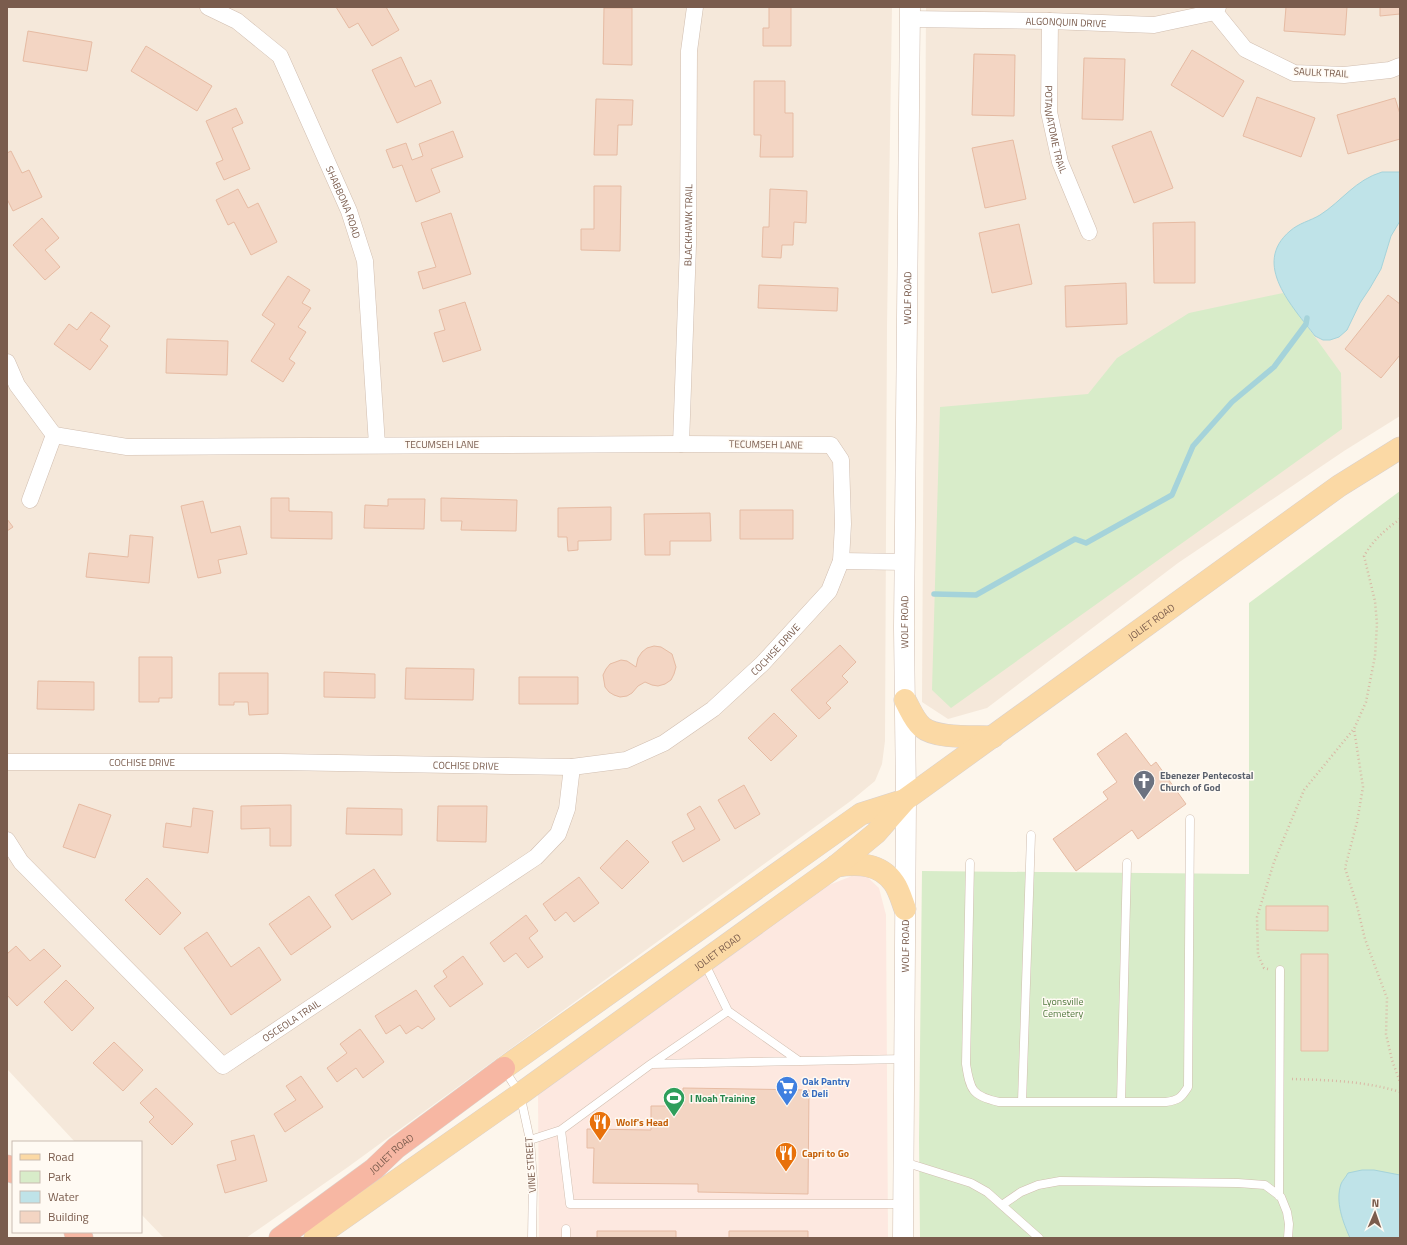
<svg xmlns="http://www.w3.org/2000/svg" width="1407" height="1245" viewBox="0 0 1407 1245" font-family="'Titillium Web',sans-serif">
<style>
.residential{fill:#f5e8da}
.commercial{fill:#fde8e0}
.green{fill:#d8ecc9}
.water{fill:#bfe3e8;stroke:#a5d3da}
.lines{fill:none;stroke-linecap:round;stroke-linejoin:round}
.stream{stroke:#a5d3da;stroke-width:5.5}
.building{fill:#f3d5c3;stroke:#e6bba3}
.service-casing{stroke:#d1beb0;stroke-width:9}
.minor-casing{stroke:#d1beb0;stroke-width:17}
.tertiary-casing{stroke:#d1beb0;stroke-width:21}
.primary-casing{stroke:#dad1cd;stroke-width:23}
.motorway-casing{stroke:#dad1cd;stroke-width:23}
.path{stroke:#d9b8a5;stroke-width:2.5;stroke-dasharray:1 3;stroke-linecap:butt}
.service{stroke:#fff;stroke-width:8}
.minor{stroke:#fff;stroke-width:16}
.tertiary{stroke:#fff;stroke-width:20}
.primary{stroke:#fbd9a5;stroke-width:22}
.motorway{stroke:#f7b7a3;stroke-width:22}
.labels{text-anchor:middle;stroke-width:3;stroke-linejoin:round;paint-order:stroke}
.street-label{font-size:10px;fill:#7a5c4d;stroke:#fffaf3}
.worship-label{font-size:10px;font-weight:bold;fill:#5b616d;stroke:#fffaf3;text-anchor:start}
.park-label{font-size:10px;fill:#537a41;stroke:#fffaf3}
.shop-label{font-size:10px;font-weight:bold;fill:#366cbe;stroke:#fffaf3;text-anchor:start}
.leisure-label{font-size:10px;font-weight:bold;fill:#27864d;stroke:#fffaf3;text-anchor:start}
.food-label{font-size:10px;font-weight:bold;fill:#c56008;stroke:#fffaf3;text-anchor:start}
</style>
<rect width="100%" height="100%" fill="#fdf6ec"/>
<!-- residential -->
<path class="residential" d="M7 7H892L887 326 885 741 882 764 875 781 852 800 348 1167 246 1238H166L162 1236 141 1214V1142H75L7 1069Z
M926 7H1400V416L1344 451 1178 563 987 708 948 719 922 702Z"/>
<!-- commercial -->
<path class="commercial" d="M862 872 879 888 886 915 888 1238H539L538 1090 819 889Z"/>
<!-- green -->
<path class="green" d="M1283 293 1341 373 1342 429 951 708 932 690 940 407 1088 394 1117 358 1189 313Z
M1400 491V1238H920L919 1139 922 871 1249 874V603Z"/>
<!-- water -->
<path class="water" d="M1382 172H1400V221L1391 236 1381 269 1370 288 1360 303 1347 330 1339 337 1330 340H1323L1315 336C1293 307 1251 264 1290 231 1299 223 1310 221 1320 215 1342 201 1355 180 1382 172Z
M1362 1170H1374L1400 1175V1238H1350C1343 1222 1335 1202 1341 1184 1342 1181 1346 1177 1348 1173Z"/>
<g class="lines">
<!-- stream -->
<path class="stream" d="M934 594 976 595 1075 539 1086 543 1172 495 1193 446 1232 402 1274 367 1306 324 1307 318"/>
</g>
<!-- building -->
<path class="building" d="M336 7H386L399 30 372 46 358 23 349 28Z
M769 7H811H791V46H763V28H769Z
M1286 7H1347L1345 35 1284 31Z
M1380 7H1400V14L1380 16Z
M604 8H632V65L603 64Z
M28 31 92 42 87 71 23 61Z
M146 46 212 86 197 111 131 71Z
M1192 50 1244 81 1223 117 1171 85Z
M974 54 1015 55 1014 116 972 115Z
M401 57 415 87 431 80 441 103 397 123 372 70Z
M1084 58 1125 59 1123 120 1082 119Z
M754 81H785V113H793V157H760L761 135H754Z
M1257 97 1315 118 1301 157 1243 136Z
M1395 98 1400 114V139L1348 154 1337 115Z
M596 99 633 100 632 125H618L617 155H594Z
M236 108 243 123 232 128 250 169 224 180 216 163 223 160 206 121Z
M453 131 463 157 431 169 440 192 416 202 402 165 393 168 386 150 406 143 412 160 423 156 419 144Z
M1151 131 1173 188 1134 203 1112 146Z
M1013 140 1026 199 985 208 972 148Z
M11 151 22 173 29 170 42 197 13 211 7 199V153Z
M594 186H621L620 251 581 250V229H594Z
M238 189 248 208 258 203 277 242 251 255 234 222 228 225 216 200Z
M770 189 807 191 806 223 794 222 793 245H782L781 258 762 257 763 227H769Z
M451 213 471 274 423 289 418 272 436 267 421 223Z
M42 218 59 238 45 250 60 267 45 280 13 245Z
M1195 222V283H1154L1153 223Z
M1019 224 1032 284 992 293 979 233Z
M288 276 310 290 302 303 311 308 298 327 306 332 289 359 295 363 283 382 251 361 275 324 262 315Z
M1126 283 1127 324 1066 327 1065 286Z
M759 285 838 288 837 311 758 308Z
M1388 295 1400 304V355L1381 378 1345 349Z
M465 302 481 350 443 362 434 333 445 330 439 310Z
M91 312 110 326 100 340 108 346 90 370 54 344 69 324 77 330Z
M167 339 228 341 227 375 166 373Z
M271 498H289V511L332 512V539L271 538Z
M441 498 517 500 516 531 461 530 462 521H441Z
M388 499H425L424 529 364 528 365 505 388 506Z
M203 501 211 533 240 526 247 554 218 560 221 573 198 578 181 506Z
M611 507V540L578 541V550L568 551 567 537H558V508Z
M740 510H793V539H740Z
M710 513 711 541H670V555H645L644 514Z
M7 519 13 527 7 531Z
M130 535 153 537 149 583 86 577 89 553 128 557Z
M840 645 856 662 842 676 848 682 826 703 831 708 819 719 791 690Z
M654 646 661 647 672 654 676 667 674 674 671 680 665 684 658 686 652 685 645 682 638 686 632 693 627 696 620 697 614 695 609 692 605 687 603 675 606 669 610 664 621 660 627 661 636 667 638 658 642 652 647 648Z
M139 657H172V698H159V702H139Z
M406 668 474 669 473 700 405 699Z
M324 672 375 674V698L324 697Z
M219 673H268V714L249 715 248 702H234V705H219Z
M519 677H578V704H519Z
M38 681 94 682V710L37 709Z
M774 713 797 736 771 761 748 738Z
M1126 733 1151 766 1156 762 1186 804 1138 839 1132 830 1076 871 1053 839 1108 799 1103 792 1117 782 1097 754Z
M744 785 760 814 735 829 718 800Z
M79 804 111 815 95 858 63 847Z
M291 805V846H270V828L241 829V806Z
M438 806H487L486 842 437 841Z
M700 806 720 840 683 862 672 842 695 829 687 814Z
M193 808 213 811 208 853 163 847 166 823 191 827Z
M347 808 402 809V835L346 834Z
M627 840 649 862 622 889 600 868Z
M374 869 391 894 352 920 335 895Z
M579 877 599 903 574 922 566 912 555 921 543 904Z
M147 878 181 913 160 935 125 900Z
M309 896 331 927 291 955 269 924Z
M1266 906H1328V931L1266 930Z
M526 915 538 931 529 938 543 957 528 968 516 953 504 962 490 943Z
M207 932 231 967 259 947 281 980 231 1015 184 948Z
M16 946 30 961 44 949 61 966 17 1006 7 995V954Z
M1301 954H1328V1051H1301Z
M463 956 483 984 450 1007 434 986 447 977 443 971Z
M66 980 94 1008 72 1031 44 1002Z
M416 990 435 1019 422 1029 418 1026 406 1034 400 1025 386 1034 375 1016Z
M360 1029 384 1062 363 1078 356 1068 337 1082 327 1068 347 1053 340 1044Z
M114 1042 143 1070 123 1091 93 1063Z
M301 1076 323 1107 285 1132 274 1114 296 1100 286 1086Z
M156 1088 193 1124 172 1145 149 1122 154 1117 140 1103Z
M683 1088 809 1090 808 1194 698 1192V1184L593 1183 594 1148H587V1129L651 1130V1106H683Z
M254 1135 267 1181 225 1193 217 1165 236 1160 231 1141Z
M597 1231H676V1238H597Z
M729 1231H808V1238H729Z"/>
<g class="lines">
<!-- service casing -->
<g class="service-casing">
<path id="service" d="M970 863 966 1064C970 1090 972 1096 999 1102H1166C1179 1100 1181 1098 1188 1087L1190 819
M728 1011 799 1061
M652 1064 904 1059
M504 1069 520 1094 530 1140 533 1181 532 1238
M1022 1102 1031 835
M1121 1102 1127 863
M561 1130 570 1204H903
M530 1140 561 1130 651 1064 728 1011 704 962
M904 1162 971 1183 987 1192 1039 1238
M1279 1196 1280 970
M1002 1205 1021 1192 1038 1185 1060 1181 1238 1183 1265 1185 1281 1197 1287 1212 1289 1224 1288 1238
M566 1238V1229"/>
</g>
<!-- minor casing -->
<g class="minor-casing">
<g id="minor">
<path id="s1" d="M208 7 237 21 280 56 349 211 365 261 377 445"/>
<path d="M1215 12 1245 49 1294 73 1344 75 1390 70 1400 66"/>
<path id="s2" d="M910 19 1050 21 1154 25 1215 12 1218 7"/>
<path id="s3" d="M1050 21 1049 112 1060 162 1089 232"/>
<path d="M7 362 17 385 54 435"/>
<path id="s4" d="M681 444 688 245 689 51 695 7"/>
<path d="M30 500 54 435"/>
<path d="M841 561 905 562"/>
<path id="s5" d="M7 762H280L572 767 626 760 664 743 713 709 762 664 829 591 841 561 843 524 841 460 831 445 681 444 127 447 54 435"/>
<path id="s6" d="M7 840 21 862 223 1066 536 857 558 834 567 809 572 767"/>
</g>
</g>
<!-- tertiary casing -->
<g class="tertiary-casing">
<g id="tertiary">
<path id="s7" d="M903 1238 906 799 904 628 910 7"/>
</g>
</g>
<!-- primary casing -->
<g class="primary-casing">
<g id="primary">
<path d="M905 700C910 709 914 720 922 727 936 739 974 736 993 737"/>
<path d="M836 866C858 863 880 863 894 883 899 890 902 901 905 909"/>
<path d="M504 1068 861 814 905 800"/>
<path id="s8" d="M315 1238 520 1094 836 866 876 833 906 799 1339 486 1400 448"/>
</g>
</g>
<!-- motorway casing -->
<g class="motorway-casing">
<g id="motorway">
<path d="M7 1166 13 1172"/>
<path d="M75 1232 82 1238"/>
<path id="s9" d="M280 1238 374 1169 396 1148 504 1068"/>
</g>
</g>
<!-- path -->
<path class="path" d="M1400 519C1385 530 1373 540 1364 556L1375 601 1377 624 1375 656 1366 702 1354 729 1363 787 1357 822 1345 868 1356 902 1365 939 1387 998 1386 1034 1392 1060 1400 1082
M1268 969 1264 968 1258 955 1257 917 1274 862 1304 790 1353 730
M1292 1079C1328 1080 1365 1081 1400 1092"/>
<!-- service -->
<use href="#service" class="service"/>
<!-- minor -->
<use href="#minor" class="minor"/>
<!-- tertiary -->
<use href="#tertiary" class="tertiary"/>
<!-- primary -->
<use href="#primary" class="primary"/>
<!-- motorway -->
<use href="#motorway" class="motorway"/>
</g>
<!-- icons -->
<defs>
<g id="church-pin" transform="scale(1.15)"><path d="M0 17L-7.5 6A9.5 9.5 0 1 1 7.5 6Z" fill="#6b7280" stroke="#fffaf3"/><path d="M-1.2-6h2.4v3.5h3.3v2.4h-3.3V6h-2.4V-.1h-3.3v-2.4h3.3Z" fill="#fff"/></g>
<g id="supermarket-pin" transform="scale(1.15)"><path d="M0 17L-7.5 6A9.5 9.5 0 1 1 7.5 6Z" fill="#3f7fe0" stroke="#fffaf3"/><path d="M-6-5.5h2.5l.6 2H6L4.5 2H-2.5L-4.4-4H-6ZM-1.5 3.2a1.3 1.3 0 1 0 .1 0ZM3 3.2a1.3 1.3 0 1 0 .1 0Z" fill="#fff"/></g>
<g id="stadium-pin" transform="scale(1.15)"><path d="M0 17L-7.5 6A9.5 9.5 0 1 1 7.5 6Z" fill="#2e9e5b" stroke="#fffaf3"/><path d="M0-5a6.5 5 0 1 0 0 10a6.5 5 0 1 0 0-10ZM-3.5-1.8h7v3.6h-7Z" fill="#fff"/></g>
<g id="restaurant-pin" transform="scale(1.15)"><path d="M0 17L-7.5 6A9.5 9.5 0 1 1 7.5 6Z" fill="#e8710a" stroke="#fffaf3"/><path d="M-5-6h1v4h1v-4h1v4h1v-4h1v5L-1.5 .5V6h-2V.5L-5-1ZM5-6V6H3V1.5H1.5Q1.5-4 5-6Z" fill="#fff"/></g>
</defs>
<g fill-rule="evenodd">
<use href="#church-pin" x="1144" y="781"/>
<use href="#supermarket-pin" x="787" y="1087"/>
<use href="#stadium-pin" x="674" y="1098"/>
<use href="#restaurant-pin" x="600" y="1122"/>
<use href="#restaurant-pin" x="786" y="1153"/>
</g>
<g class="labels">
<!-- street labels -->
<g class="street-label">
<text dy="4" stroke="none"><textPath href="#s2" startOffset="156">ALGONQUIN DRIVE</textPath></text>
<text transform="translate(1321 72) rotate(3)" y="4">SAULK TRAIL</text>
<text dy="4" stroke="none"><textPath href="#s3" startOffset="109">POTAWATOME TRAIL</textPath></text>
<text dy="4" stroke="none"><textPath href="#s1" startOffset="247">SHABBONA ROAD</textPath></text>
<text dy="4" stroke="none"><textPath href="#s4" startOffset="219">BLACKHAWK TRAIL</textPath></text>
<text dy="4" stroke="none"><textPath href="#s7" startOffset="940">WOLF ROAD</textPath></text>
<text x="442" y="448">TECUMSEH LANE</text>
<text transform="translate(766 444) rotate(1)" y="4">TECUMSEH LANE</text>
<text dy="4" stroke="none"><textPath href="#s7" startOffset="616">WOLF ROAD</textPath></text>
<text dy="4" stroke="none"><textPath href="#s8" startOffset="1040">JOLIET ROAD</textPath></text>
<text dy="4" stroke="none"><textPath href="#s5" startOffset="807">COCHISE DRIVE</textPath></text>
<text dy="4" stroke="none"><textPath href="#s5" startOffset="135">COCHISE DRIVE</textPath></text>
<text dy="4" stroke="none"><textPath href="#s5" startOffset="459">COCHISE DRIVE</textPath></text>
<text dy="4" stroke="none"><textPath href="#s7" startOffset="292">WOLF ROAD</textPath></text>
<text dy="4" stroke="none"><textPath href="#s8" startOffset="494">JOLIET ROAD</textPath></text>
<text dy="4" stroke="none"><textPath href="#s6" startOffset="395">OSCEOLA TRAIL</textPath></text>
<text dy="4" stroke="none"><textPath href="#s9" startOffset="140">JOLIET ROAD</textPath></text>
<text transform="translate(530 1165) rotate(-94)" y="4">VINE STREET</text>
</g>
<!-- worship labels -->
<g class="worship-label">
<text x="1160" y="779">Ebenezer Pentecostal<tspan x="1160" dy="12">Church of God</tspan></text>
</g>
<!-- park labels -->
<g class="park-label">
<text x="1063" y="1005">Lyonsville<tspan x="1063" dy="12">Cemetery</tspan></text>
</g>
<!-- shop labels -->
<g class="shop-label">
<text x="802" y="1085">Oak Pantry<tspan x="802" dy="12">&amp; Deli</tspan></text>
</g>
<!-- leisure labels -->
<g class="leisure-label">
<text x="690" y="1102">I Noah Training</text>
</g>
<!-- food labels -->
<g class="food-label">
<text x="616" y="1126">Wolf's Head</text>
<text x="802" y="1157">Capri to Go</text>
</g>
</g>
<!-- border -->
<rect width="1407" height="1245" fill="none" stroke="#7a5c4d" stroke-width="16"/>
<!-- legend -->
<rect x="12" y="1141" width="130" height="92" fill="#fffaf3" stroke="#cabbb1"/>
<rect x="20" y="1154" width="20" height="6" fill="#fbd9a5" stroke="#cabbb1"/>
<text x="48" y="1161" font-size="12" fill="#7a5c4d">Road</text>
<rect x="20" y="1171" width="20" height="12" fill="#d8ecc9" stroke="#cabbb1"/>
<text x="48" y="1181" font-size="12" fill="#7a5c4d">Park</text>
<rect x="20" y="1191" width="20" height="12" fill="#bfe3e8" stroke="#cabbb1"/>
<text x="48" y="1201" font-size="12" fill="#7a5c4d">Water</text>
<rect x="20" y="1211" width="20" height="12" fill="#f3d5c3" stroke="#cabbb1"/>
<text x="48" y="1221" font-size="12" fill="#7a5c4d">Building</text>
<!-- north arrow -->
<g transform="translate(1375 1213) rotate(2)" stroke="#fffaf3" stroke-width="3" paint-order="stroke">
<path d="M0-3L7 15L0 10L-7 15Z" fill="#7a5c4d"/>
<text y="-6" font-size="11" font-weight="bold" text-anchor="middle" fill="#7a5c4d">N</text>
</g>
</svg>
